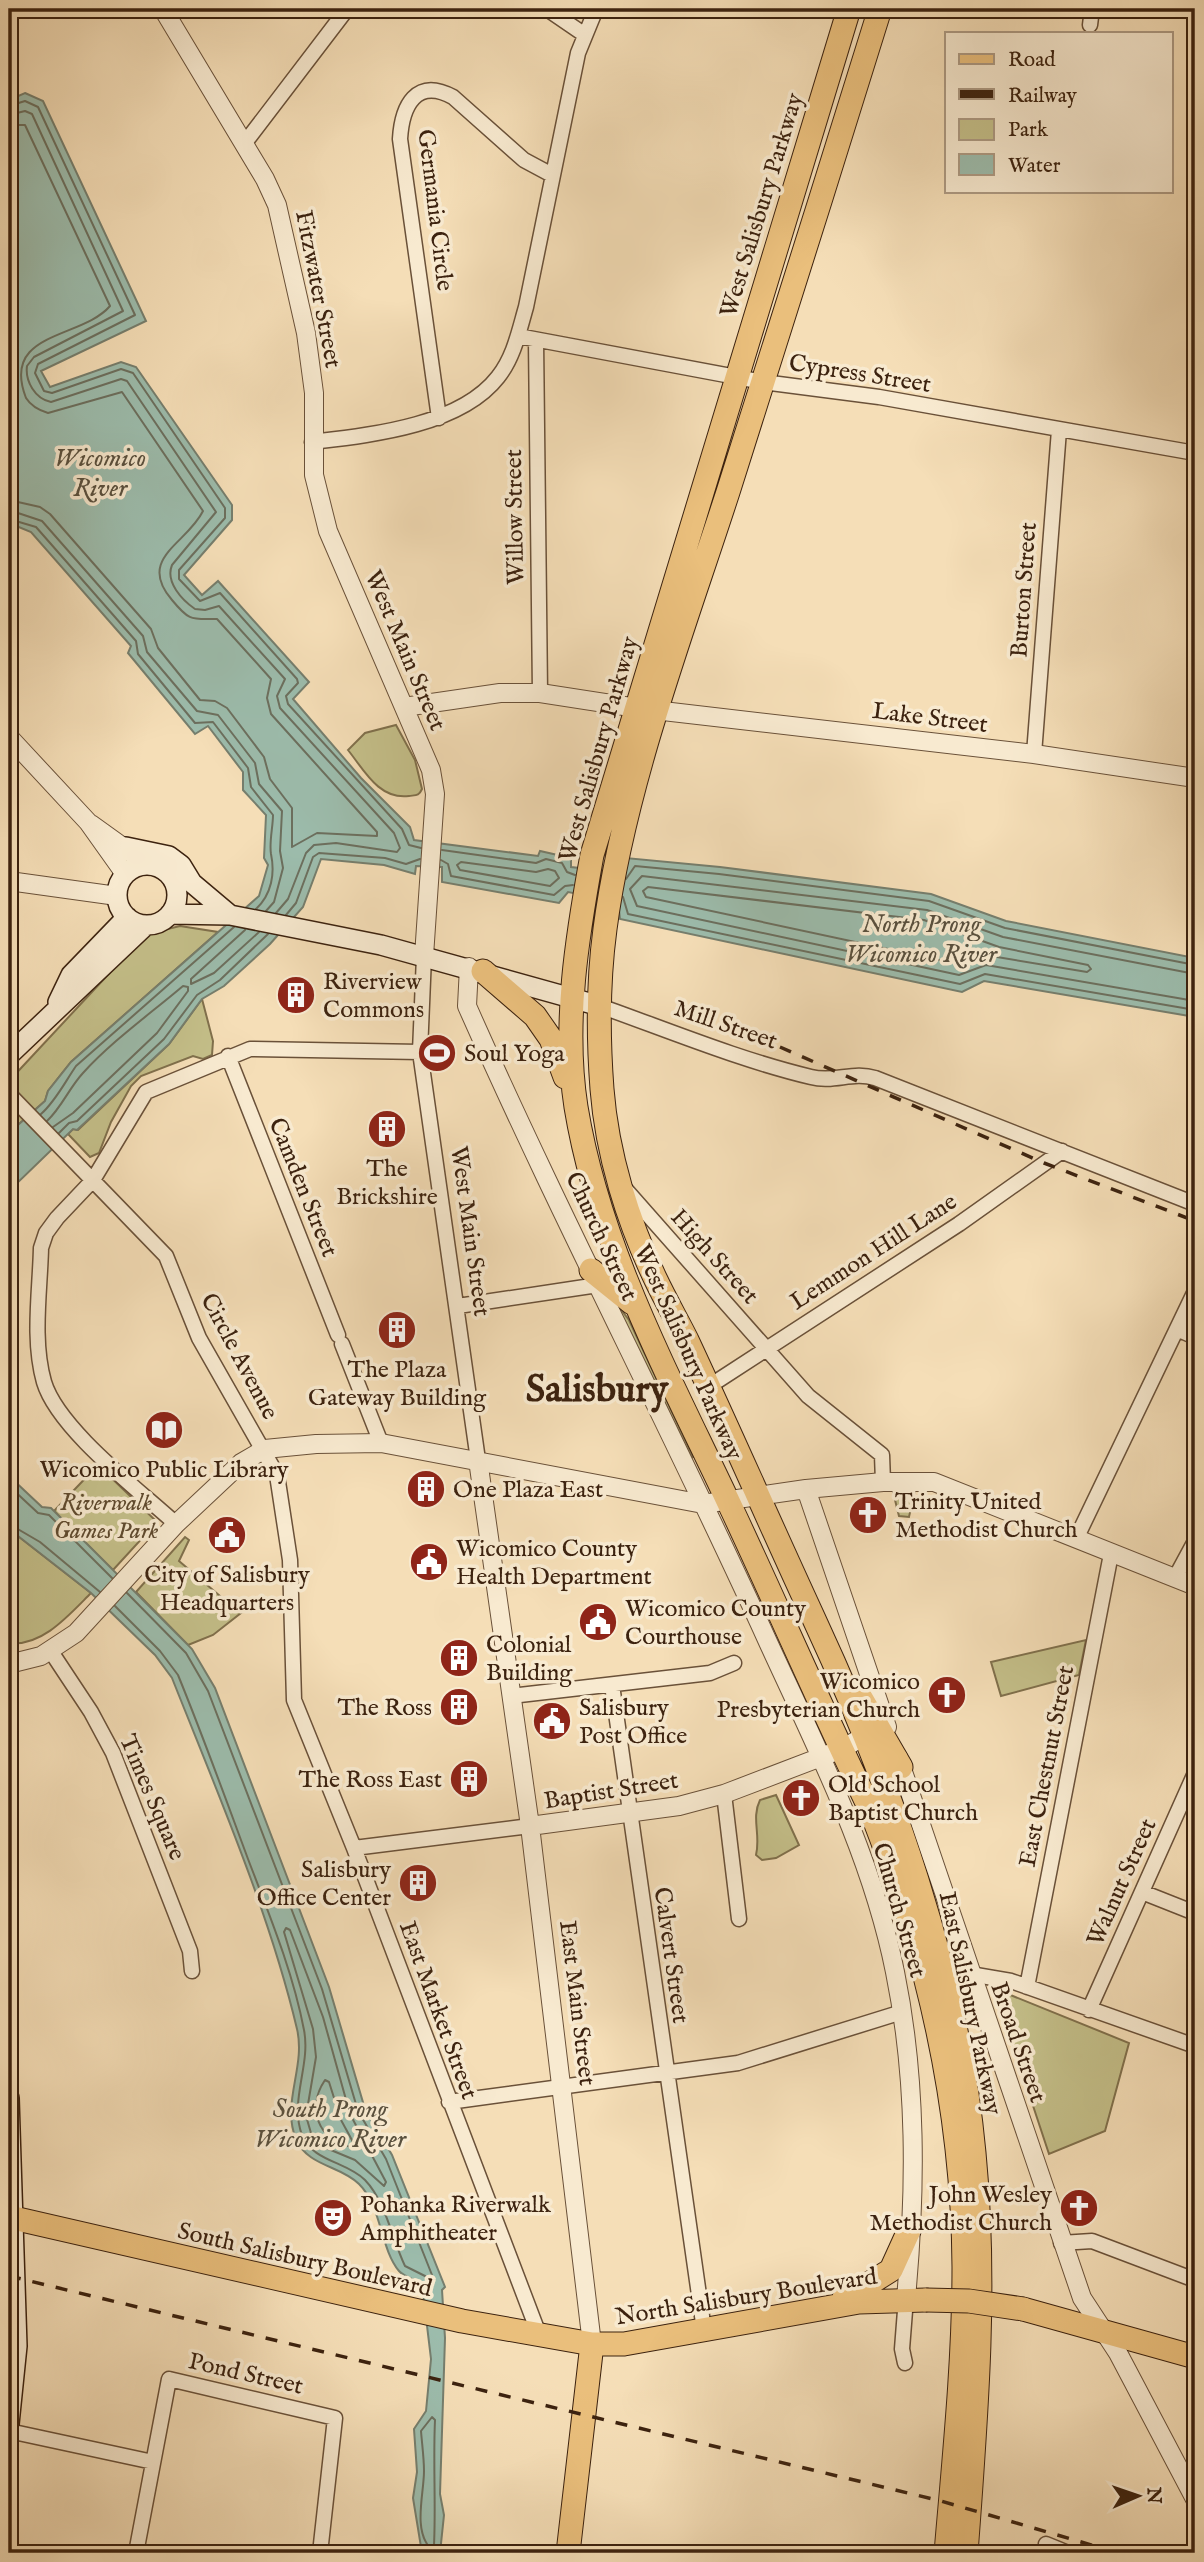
<svg xmlns="http://www.w3.org/2000/svg" width="1204" height="2562" viewBox="0 0 1204 2562" font-family="'IM FELL English',serif">
<style>
.green{fill:#c4bf89;stroke:#80704c;stroke-width:2}
.water{fill:#9cbcac;stroke:#767e6d;stroke-width:2}
.lines{fill:none;stroke-linecap:round;stroke-linejoin:round}
.shore{stroke:#6c6f5e;stroke-width:2}
.minor-casing{stroke:#6a5139;stroke-width:17}
.tertiary-casing{stroke:#6a5139;stroke-width:20}
.secondary-casing{stroke:#3c220f;stroke-width:22}
.primary-casing{stroke:#3c220f;stroke-width:25}
.minor{stroke:#f8ead0;stroke-width:14}
.tertiary{stroke:#f8ead0;stroke-width:18}
.secondary{stroke:#f8ead0;stroke-width:19}
.primary{stroke:#eabf7c;stroke-width:23}
.rail{stroke:#3c220f;stroke-width:3.5;stroke-dasharray:12 12;stroke-linecap:butt}
.primary-bridge-casing{stroke:#3c220f;stroke-width:25;stroke-linecap:butt}
.primary-bridge{stroke:#eabf7c;stroke-width:23}
.labels{text-anchor:middle;stroke-width:7;stroke-linejoin:round;paint-order:stroke}
.street-label{font-size:24px;fill:#3c220f;stroke:#f8ead0}
.poi-label{font-size:24px;fill:#3c220f;stroke:#f8ead0;text-anchor:start}
.park-label{font-size:24px;font-style:italic;fill:#5e492e;stroke:#f8ead0}
.water-label{font-size:26px;font-style:italic;fill:#59503e;stroke:#f8ead0}
.town-label{font-size:38px;font-weight:bold;fill:#3c220f;stroke:#f8ead0}
</style>
<rect width="100%" height="100%" fill="#f5deb7"/>
<filter id="stains"><feTurbulence type="fractalNoise" baseFrequency=".00286" numOctaves="4"/><feColorMatrix values="0 0 0 0 .2 0 0 0 0 .09 0 0 0 0 .02 0 0 0 .5 -.17"/></filter>
<radialGradient id="worn" r=".72"><stop offset=".6" stop-color="#630" stop-opacity="0"/><stop offset="1" stop-color="#630" stop-opacity=".3"/></radialGradient>
<!-- green -->
<path class="green" d="M396 725 415 760 422 789C419 796 416 795 409 796 379 800 364 770 348 750L365 733Z
M180 926 218 932 71 1062 48 1091 45 1101 9 1133V1081L132 949 151 933Z
M202 999 213 1041 212 1055 203 1059 193 1056 141 1076 131 1086 111 1122 99 1153 90 1157 68 1134 73 1129 78 1130 169 1044Z
M612 1298 629 1320 693 1457 687 1460Z
M98 1465 157 1522 113 1570 54 1511Z
M915 1490 909 1517 899 1516 893 1492Z
M9 1529 91 1593C69 1615 42 1647 9 1643Z
M185 1537 189 1540 179 1561 227 1602H240L246 1609 213 1635 188 1645 136 1592Z
M1086 1640 1079 1675 1001 1696 991 1662Z
M776 1795 799 1845 776 1858 762 1860 756 1855C761 1835 751 1818 760 1800Z
M1008 1994 1129 2043 1105 2131 1049 2154 999 2003Z"/>
<!-- water -->
<path class="water" d="M25 93 43 101 146 321 41 371 50 387 121 362 136 367 232 505V520L184 575 202 595 218 581 309 682 293 699 361 778 410 827 414 840 538 856 540 851 571 858V867L624 873 626 858 720 867 931 894 1006 921 1195 958V1017L984 981 962 992 620 919 618 901 568 892 559 903 442 882V867L416 866 415 874 384 865 321 859 303 907 270 944 224 986 202 999 169 1044 77 1130 73 1129 9 1191V1133L45 1101 48 1091 71 1062 259 896 268 865 264 858 266 815 243 790V772L208 726 195 734 128 653 131 646 31 532 9 523V100Z
M9 1476 42 1507 51 1508 192 1649 215 1688 329 1987 365 2109 392 2155 445 2287 442 2290 445 2338 440 2494 444 2515 440 2553H422L413 2498 417 2472 414 2429 426 2411 431 2359 422 2284C416 2280 404 2277 399 2271 380 2248 382 2207 359 2184 340 2165 308 2167 296 2139 281 2103 306 2067 297 2029 270 1914 216 1789 172 1678L155 1655 91 1593 9 1529Z"/>
<g class="lines">
<!-- shore -->
<path class="shore" d="M9 106 25 101 38 107 135 315 38 364 35 373 44 391 52 393 121 369 133 373 225 508V518L179 570V579L200 601 220 593 297 679 298 683 286 696 288 704 402 829 409 845 421 848
M9 115 25 111 32 114 123 311 34 357 27 366C25 381 35 399 51 402L121 379 127 381 216 512 172 565C165 582 182 600 195 609L205 610 219 606 285 679 277 696 280 708 394 833 400 848 397 852 336 843 314 845 306 853 288 899 276 913
M9 125H25L110 306C82 339 0 331 26 398 31 406 38 410 48 413L122 392 203 511C187 544 136 558 172 600 190 622 192 619 217 619L271 679 267 698 271 714 377 832V836L317 833 292 847V808L270 779 264 757 227 708 215 701 200 700 158 648 151 629 50 514 40 507 9 500
M9 510 42 521 143 636 147 652 197 711 218 715 255 763 259 784 282 811 280 851 283 868 274 902 266 911
M9 519 36 527 136 641 138 654 195 723 213 722 248 768 251 787 273 815C273 827 269 842 271 854 275 873 272 894 256 909
M442 850 536 863 546 859 562 863 567 872 575 875
M441 860 448 864 451 876 554 895 565 886 573 885
M461 862 536 872 548 869 555 871 559 878 550 886 460 870 457 865Z
M626 879 635 866 719 874 929 901 1005 928 1195 965
M648 887 924 920 999 947 1088 965 1091 969 1087 972 985 955 958 964 646 897 643 891Z
M623 897 628 914 960 984 985 974 1195 1010
M286 915 296 903 313 857 319 853 385 858 406 864 420 859
M245 930 191 979V984L214 973 259 932
M1195 974 1003 937 927 910 642 876 630 889 637 906 959 975 986 965 1195 1001
M41 1114C55 1102 65 1082 76 1066L234 927
M47 1121C62 1107 69 1088 83 1073 112 1041 150 1014 183 986L188 987V991L157 1033 73 1113 53 1127
M59 1133 69 1123 77 1121 164 1039 197 995 220 980 268 934
M9 1486 38 1513 49 1515 112 1578
M9 1524 40 1542 100 1592
M115 1606 160 1651 178 1675C203 1736 225 1797 248 1859 269 1914 293 1972 304 2030 311 2065 289 2101 302 2135 313 2162 346 2161 365 2180 386 2202 392 2239 405 2266L431 2279 432 2275 386 2159 358 2111 322 1989 208 1691 186 1653 127 1593
M286 1928 290 1930 323 2017 350 2114 386 2182 384 2186 355 2160 326 2148 311 2133 306 2116 316 2057 313 2029 284 1932Z
M325 2080 329 2082 341 2120 353 2142 351 2147C318 2140 306 2108 325 2080Z
M432 2417 435 2420C433 2463 436 2504 434 2545L430 2548C413 2529 424 2494 424 2471 424 2458 422 2444 421 2431Z"/>
<!-- minor casing -->
<g class="minor-casing">
<path id="minor" d="M547 9 585 35
M1090 25 1092 9
M244 144 347 9
M518 336 763 382 879 397 1195 453
M536 340 540 693
M439 418 400 139C402 106 416 77 453 97L524 160 552 175
M312 442C371 435 460 426 498 377 514 357 519 331 526 307L578 53 596 9
M1034 754 1059 430
M424 956 420 1052 478 1460
M600 1006C670 1031 740 1060 811 1077 834 1083 853 1071 875 1078L1195 1204
M228 1056 338 1335
M9 1094 166 1256 199 1338 277 1475 290 1560 294 1700 354 1848 540 2337
M626 1190 808 1396 882 1455 883 1482
M458 1306 598 1285
M1177 1329 1195 1337
M342 1344 381 1443
M708 1387 959 1224 1062 1151
M176 1524C139 1490 58 1429 44 1382 32 1340 40 1291 41 1248L46 1233 57 1218 93 1180 146 1092 250 1049 420 1052
M1076 1539 1195 1291
M1175 1578 1195 1541
M50 1650 91 1712 113 1753 190 1951 192 1971
M612 1685 704 2330
M511 1696 710 1673 734 1663
M724 1794 739 1919
M354 1848 530 1826
M1142 1892 1195 1913
M970 1974 1011 1981 1195 2046
M1027 1987 1111 1554
M1089 2010 1195 1773
M449 2102 738 2063 902 2012
M1061 2243 1092 2241 1195 2280
M905 2363 902 2349 906 2298
M9 2431 153 2462
M1046 2544 1068 2553
M136 2553 169 2379 335 2418 320 2553"/>
</g>
<!-- tertiary casing -->
<g class="tertiary-casing">
<path id="tertiary" d="M163 9 265 179 277 205 306 333 314 393V475L328 531 431 770 435 794 424 956
M404 707 500 693H540L637 708 1034 754 1195 778
M9 737 88 822 125 874
M91 824 148 865
M9 881 117 896
M469 967 467 1006C562 1221 671 1428 768 1642 817 1749 872 1856 895 1972 917 2080 916 2190 906 2298
M478 1460 530 1826 592 2344
M806 1489 887 1727
M9 1664 41 1656 76 1633 176 1524 241 1463 265 1449 316 1444 381 1443 703 1504 806 1489 883 1482H934L1195 1586
M898 1757 1082 2298 1118 2353 1195 2499
M530 1826 679 1806 724 1794 842 1749 864 1736"/>
</g>
<!-- secondary casing -->
<g class="secondary-casing">
<path id="secondary" d="M126 847 169 856 181 865 192 883 230 915
M117 895a30 30 0 1 1 60 0a30 30 0 1 1-60 0Z
M170 914 230 915 381 945 600 1006
M58 1002 71 975 127 917
M9 1055 146 925
M9 2098 17 2346 9 2424"/>
</g>
<!-- primary casing -->
<g class="primary-casing">
<path id="primary" d="M849 9 592 855C577 937 563 1023 576 1107 599 1247 667 1372 727 1499 776 1603 821 1708 871 1811 928 1956 963 2110 964 2267 964 2363 954 2458 946 2553
M880 9C830 170 779 332 728 492 683 631 624 785 605 929 598 981 598 1036 602 1089 607 1154 628 1222 656 1280 666 1301 677 1320 687 1340 730 1432 771 1526 814 1619 892 1787 957 1968 974 2153 987 2287 976 2420 966 2553
M483 971 535 1016 551 1039 565 1077
M591 1270 632 1303
M857 1691 901 1767
M9 2217 462 2321 592 2344H624L859 2302 926 2300
M843 2300 891 2270 911 2226
M1023 2309 1195 2357
M568 2553 592 2344"/>
</g>
<!-- minor -->
<use href="#minor" class="minor"/>
<!-- tertiary -->
<use href="#tertiary" class="tertiary"/>
<!-- secondary -->
<use href="#secondary" class="secondary"/>
<!-- primary -->
<use href="#primary" class="primary"/>
<!-- rail -->
<path class="rail" d="M780 1047 1044 1163 1195 1221
M9 2276 941 2501 1119 2553"/>
<!-- primary-bridge casing -->
<g class="primary-bridge-casing">
<path id="primary-bridge" d="M926 2300 969 2301 1023 2309"/>
</g>
<!-- primary-bridge -->
<use href="#primary-bridge" class="primary-bridge"/>
</g>
<!-- icons -->
<defs>
<g id="building-disc" transform="scale(2.0125)"><circle r="9.5" fill="#8f2418" stroke="#f8ead0"/><path d="M-4-6H4V6H1V3H-1V6H-4ZM-2.5-4.3h1.7v1.8h-1.7ZM.8-4.3h1.7v1.8H.8ZM-2.5-1h1.7V.8h-1.7ZM.8-1h1.7V.8H.8Z" fill="#fff"/></g>
<g id="stadium-disc" transform="scale(2.0125)"><circle r="9.5" fill="#8f2418" stroke="#f8ead0"/><path d="M0-5a6.5 5 0 1 0 0 10a6.5 5 0 1 0 0-10ZM-3.5-1.8h7v3.6h-7Z" fill="#fff"/></g>
<g id="library-disc" transform="scale(2.0125)"><circle r="9.5" fill="#8f2418" stroke="#f8ead0"/><path d="M-6-4Q-3-5.5-.7-3.5V5Q-3 3-6 4ZM6-4Q3-5.5 .7-3.5V5Q3 3 6 4Z" fill="#fff"/></g>
<g id="church-disc" transform="scale(2.0125)"><circle r="9.5" fill="#8f2418" stroke="#f8ead0"/><path d="M-1.2-6h2.4v3.5h3.3v2.4h-3.3V6h-2.4V-.1h-3.3v-2.4h3.3Z" fill="#fff"/></g>
<g id="civic-disc" transform="scale(2.0125)"><circle r="9.5" fill="#8f2418" stroke="#f8ead0"/><path d="M-.6-6.5H3V-4.5H.6V-3L4-1V1h2V6H-6V1h2V-1L-.6-3ZM-1.2 2.5V6h2.4V2.5Z" fill="#fff"/></g>
<g id="theatre-disc" transform="scale(2.0125)"><circle r="9.5" fill="#8f2418" stroke="#f8ead0"/><path d="M-5-5.5Q0-4 5-5.5V0Q5 5 0 6Q-5 5-5 0ZM-3.3-2.5H-1v1.5H-3.3ZM1-2.5H3.3v1.5H1ZM-2.8 1Q0 5.5 2.8 1Z" fill="#fff"/></g>
</defs>
<g fill-rule="evenodd">
<use href="#building-disc" x="296" y="995"/>
<use href="#stadium-disc" x="437" y="1053"/>
<use href="#building-disc" x="387" y="1129"/>
<use href="#building-disc" x="397" y="1330"/>
<use href="#library-disc" x="164" y="1430"/>
<use href="#building-disc" x="426" y="1489"/>
<use href="#church-disc" x="868" y="1515"/>
<use href="#civic-disc" x="227" y="1535"/>
<use href="#civic-disc" x="429" y="1562"/>
<use href="#civic-disc" x="598" y="1622"/>
<use href="#building-disc" x="459" y="1658"/>
<use href="#church-disc" x="947" y="1695"/>
<use href="#building-disc" x="459" y="1707"/>
<use href="#civic-disc" x="552" y="1721"/>
<use href="#building-disc" x="469" y="1779"/>
<use href="#church-disc" x="801" y="1798"/>
<use href="#building-disc" x="418" y="1883"/>
<use href="#church-disc" x="1079" y="2208"/>
<use href="#theatre-disc" x="333" y="2218"/>
</g>
<g class="labels">
<!-- street labels -->
<g class="street-label">
<text transform="translate(761 205) rotate(-73)" y="8">West Salisbury Parkway</text>
<text transform="translate(436 210) rotate(83)" y="8">Germania Circle</text>
<text transform="translate(319 289) rotate(79)" y="8">Fitzwater Street</text>
<text transform="translate(860 373) rotate(9)" y="8">Cypress Street</text>
<text transform="translate(514 517) rotate(-91)" y="8">Willow Street</text>
<text transform="translate(1023 590) rotate(-86)" y="8">Burton Street</text>
<text transform="translate(406 650) rotate(67)" y="8">West Main Street</text>
<text transform="translate(930 717) rotate(7)" y="8">Lake Street</text>
<text transform="translate(598 749) rotate(-74)" y="8">West Salisbury Parkway</text>
<text transform="translate(726 1024) rotate(19)" y="8">Mill Street</text>
<text transform="translate(304 1187) rotate(68)" y="8">Camden Street</text>
<text transform="translate(471 1231) rotate(82)" y="8">West Main Street</text>
<text transform="translate(602 1236) rotate(65)" y="8">Church Street</text>
<text transform="translate(873 1251) rotate(-33)" y="8">Lemmon Hill Lane</text>
<text transform="translate(715 1256) rotate(48)" y="8">High Street</text>
<text transform="translate(689 1352) rotate(66)" y="8">West Salisbury Parkway</text>
<text transform="translate(240 1356) rotate(62)" y="8">Circle Avenue</text>
<text transform="translate(1046 1766) rotate(-79)" y="8">East Chestnut Street</text>
<text transform="translate(611 1790) rotate(-9)" y="8">Baptist Street</text>
<text transform="translate(153 1797) rotate(67)" y="8">Times Square</text>
<text transform="translate(1121 1882) rotate(-66)" y="8">Walnut Street</text>
<text transform="translate(900 1910) rotate(74)" y="8">Church Street</text>
<text transform="translate(672 1955) rotate(82)" y="8">Calvert Street</text>
<text transform="translate(578 2003) rotate(83)" y="8">East Main Street</text>
<text transform="translate(971 2003) rotate(78)" y="8">East Salisbury Parkway</text>
<text transform="translate(439 2010) rotate(70)" y="8">East Market Street</text>
<text transform="translate(1019 2042) rotate(71)" y="8">Broad Street</text>
<text transform="translate(305 2259) rotate(13)" y="8">South Salisbury Boulevard</text>
<text transform="translate(746 2296) rotate(-9)" y="8">North Salisbury Boulevard</text>
<text transform="translate(246 2373) rotate(13)" y="8">Pond Street</text>
</g>
<!-- poi labels -->
<g class="poi-label">
<text x="323" y="989">Riverview<tspan x="323" dy="28">Commons</tspan></text>
<text x="464" y="1061">Soul Yoga</text>
<text x="387" y="1176" text-anchor="middle">The<tspan x="387" dy="28">Brickshire</tspan></text>
<text x="397" y="1377" text-anchor="middle">The Plaza<tspan x="397" dy="28">Gateway Building</tspan></text>
<text x="164" y="1477" text-anchor="middle">Wicomico Public Library</text>
<text x="453" y="1497">One Plaza East</text>
<text x="895" y="1509">Trinity United<tspan x="895" dy="28">Methodist Church</tspan></text>
<text x="456" y="1556">Wicomico County<tspan x="456" dy="28">Health Department</tspan></text>
<text x="227" y="1582" text-anchor="middle">City of Salisbury<tspan x="227" dy="28">Headquarters</tspan></text>
<text x="625" y="1616">Wicomico County<tspan x="625" dy="28">Courthouse</tspan></text>
<text x="486" y="1652">Colonial<tspan x="486" dy="28">Building</tspan></text>
<text x="920" y="1689" text-anchor="end">Wicomico<tspan x="920" dy="28">Presbyterian Church</tspan></text>
<text x="432" y="1715" text-anchor="end">The Ross</text>
<text x="579" y="1715">Salisbury<tspan x="579" dy="28">Post Office</tspan></text>
<text x="442" y="1787" text-anchor="end">The Ross East</text>
<text x="828" y="1792">Old School<tspan x="828" dy="28">Baptist Church</tspan></text>
<text x="391" y="1877" text-anchor="end">Salisbury<tspan x="391" dy="28">Office Center</tspan></text>
<text x="1052" y="2202" text-anchor="end">John Wesley<tspan x="1052" dy="28">Methodist Church</tspan></text>
<text x="360" y="2212">Pohanka Riverwalk<tspan x="360" dy="28">Amphitheater</tspan></text>
</g>
<!-- park labels -->
<g class="park-label">
<text x="106" y="1510">Riverwalk<tspan x="106" dy="28">Games Park</tspan></text>
</g>
<!-- water labels -->
<g class="water-label">
<text x="100" y="466">Wicomico<tspan x="100" dy="30">River</tspan></text>
<text x="921" y="932">North Prong<tspan x="921" dy="30">Wicomico River</tspan></text>
<text x="330" y="2117">South Prong<tspan x="330" dy="30">Wicomico River</tspan></text>
</g>
<!-- town labels -->
<g class="town-label">
<text x="597" y="1401">Salisbury</text>
</g>
</g>
<!-- margin -->
<rect width="1204" height="2562" fill="none" stroke="#f5deb7" stroke-width="35"/>
<rect x="10" y="10" width="1183" height="2541" fill="none" stroke="#3c220f" stroke-width="3.5"/>
<rect x="18" y="18" width="1169" height="2527" fill="none" stroke="#3c220f" stroke-width="2"/>
<!-- legend -->
<rect x="945" y="32" width="228" height="161" fill="#f8ead0" stroke="#ad9a83" stroke-width="2"/>
<rect x="959" y="54" width="35" height="10" fill="#eabf7c" stroke="#ad9a83" stroke-width="2"/>
<text x="1008" y="66" font-size="21" fill="#3c220f">Road</text>
<rect x="959" y="89" width="35" height="10" fill="#3c220f" stroke="#ad9a83" stroke-width="2"/>
<text x="1008" y="102" font-size="21" fill="#3c220f">Railway</text>
<rect x="959" y="119" width="35" height="21" fill="#c4bf89" stroke="#ad9a83" stroke-width="2"/>
<text x="1008" y="136" font-size="21" fill="#3c220f">Park</text>
<rect x="959" y="154" width="35" height="21" fill="#9cbcac" stroke="#ad9a83" stroke-width="2"/>
<text x="1008" y="172" font-size="21" fill="#3c220f">Water</text>
<!-- north arrow -->
<g transform="translate(1138 2496) rotate(88)" stroke="#f8ead0" stroke-width="5" paint-order="stroke">
<path d="M0-5L12 26L0 18L-12 26Z" fill="#3c220f"/>
<text y="-10" font-size="19" font-weight="bold" text-anchor="middle" fill="#3c220f">N</text>
</g>
<rect width="100%" height="100%" filter="url(#stains)"/>
<rect width="100%" height="100%" fill="url(#worn)"/>
</svg>
